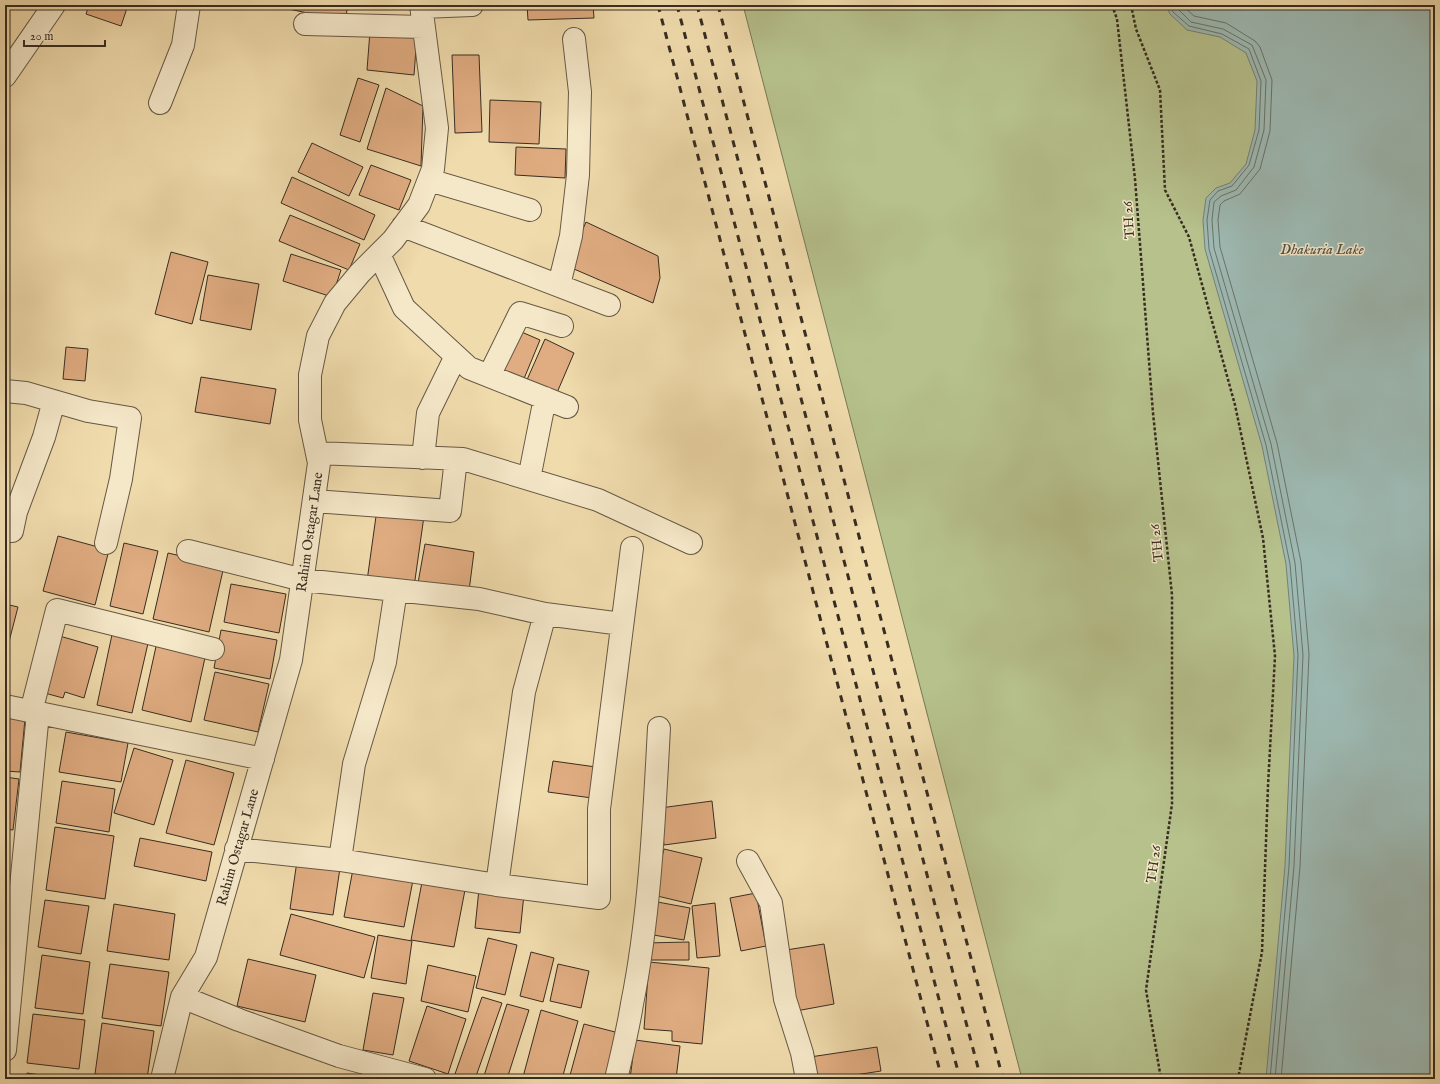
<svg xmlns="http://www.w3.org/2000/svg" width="1440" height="1084" viewBox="0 0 1440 1084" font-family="'IM FELL English',serif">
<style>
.green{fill:#b6c18c;stroke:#777756}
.water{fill:#9db9b2;stroke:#758178}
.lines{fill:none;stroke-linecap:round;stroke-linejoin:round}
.shore{stroke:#6a736a;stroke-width:1}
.building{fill:#e0ac81;stroke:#382d21}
.minor-casing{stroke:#665844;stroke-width:24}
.path{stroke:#382d21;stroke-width:2.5;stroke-dasharray:3 2;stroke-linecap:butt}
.minor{stroke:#f5e8c9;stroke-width:22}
.rail{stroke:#382d21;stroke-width:3;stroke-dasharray:7 7;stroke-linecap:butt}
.labels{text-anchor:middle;stroke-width:3;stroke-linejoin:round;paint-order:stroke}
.street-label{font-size:14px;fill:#382d21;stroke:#f5e8c9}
.water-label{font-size:15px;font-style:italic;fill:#515045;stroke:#f5e8c9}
</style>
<rect width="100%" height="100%" fill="#f0dbac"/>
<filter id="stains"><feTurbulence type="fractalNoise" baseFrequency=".005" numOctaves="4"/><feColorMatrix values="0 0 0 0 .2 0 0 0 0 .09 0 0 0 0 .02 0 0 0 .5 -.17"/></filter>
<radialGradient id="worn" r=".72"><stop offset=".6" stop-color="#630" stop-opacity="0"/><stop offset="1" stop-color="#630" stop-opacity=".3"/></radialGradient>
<!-- green -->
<path class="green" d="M743 5H1435V1079H1022Z"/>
<!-- water -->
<path class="water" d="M1166 5H1435V1079H1266L1285 866 1294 656 1286 564 1262 446 1205 249 1203 220 1206 198 1216 188 1230 183 1246 164 1255 130 1257 81 1246 53 1220 37 1187 30 1170 14Z"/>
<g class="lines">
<!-- shore -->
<path class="shore" d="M1170 5 1173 12 1189 26 1222 34 1249 49 1261 81 1259 130 1249 165 1232 186 1218 191 1210 200 1207 220 1209 249 1266 445 1290 564 1298 655 1289 866 1270 1079
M1176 5 1178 9 1191 22 1223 29 1252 45 1266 80 1264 130 1254 167 1236 190 1221 196 1214 202 1212 220 1214 248 1271 444 1295 563 1303 655 1294 866 1275 1079
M1182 5 1194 16 1226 23 1255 41 1260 47 1272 80 1270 131 1260 169 1240 194 1224 201 1220 205 1218 220 1220 247 1277 443 1301 562 1309 654 1300 867 1281 1079"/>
</g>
<!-- building -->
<path class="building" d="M89 5H128L121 26 86 14Z
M270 5H348L345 21Z
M527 5H593L594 18 528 20Z
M370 31 417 35 414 75 367 70Z
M452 55H479L482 132 455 133Z
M358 78 379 85 360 142 340 135Z
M386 88 423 106 421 166 367 149Z
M490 100 541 102 539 144 489 142Z
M312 143 363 167 349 196 298 172Z
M516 147 566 149 565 178 515 175Z
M371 165 411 180 399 210 359 195Z
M292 177 375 215 364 240 281 203Z
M290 215 360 244 349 270 279 241Z
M586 222 658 256 660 278 653 303 567 266Z
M171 252 208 262 192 324 155 314Z
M291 254 341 270 332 297 283 281Z
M208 275 259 284 251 330 200 320Z
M517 330 540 340 523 381 500 371Z
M545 339 574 353 556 395 526 382Z
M66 347 88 349 85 381 63 379Z
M201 377 276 389 270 424 195 412Z
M377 509 424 516 414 587 367 581Z
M58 536 109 550 95 605 43 591Z
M124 543 158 551 143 614 110 606Z
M425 544 474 552 469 591 418 583Z
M168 553 224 566 209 632 153 619Z
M231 584 286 594 279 633 224 622Z
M5 604 18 607 5 657Z
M113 630 149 639 132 713 97 705Z
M221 630 277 640 270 679 214 668Z
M56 635 98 647 84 698 65 692 63 698 41 692Z
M157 642 206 653 191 722 142 710Z
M215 672 269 684 258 732 204 720Z
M5 717 25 719 20 772 5 771Z
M66 732 128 743 121 782 59 772Z
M134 748 173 760 154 825 114 813Z
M186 760 234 773 214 845 166 833Z
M553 761 596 767 592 798 548 792Z
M5 777 19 779 13 830 5 829Z
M62 781 115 789 109 832 56 823Z
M712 801 716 838 664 845 660 808Z
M55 827 114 836 105 899 46 890Z
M140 838 212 852 206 881 134 866Z
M664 849 702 858 691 904 653 895Z
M297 861 340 868 333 915 290 909Z
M353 869 413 880 404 927 344 917Z
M422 882 465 890 454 947 411 940Z
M479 889 524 894 520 933 475 928Z
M756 893 766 946 741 951 730 898Z
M45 900 89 906 81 954 38 947Z
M652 901 690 908 684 940 647 934Z
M715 903 720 956 697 958 692 906Z
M114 904 175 914 169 960 107 951Z
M291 914 375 937 364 978 280 955Z
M378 935 412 941 406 984 371 978Z
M488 938 517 945 505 995 476 988Z
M689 942V960H645L644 943Z
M824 944 834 1004 796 1011 786 950Z
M531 952 554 958 543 1002 520 996Z
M42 955 90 962 83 1014 35 1008Z
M248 959 316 975 305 1022 237 1006Z
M649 962 709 968 702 1044 672 1041V1031L644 1029Z
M110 964 169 972 161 1026 102 1018Z
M558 964 589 971 581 1008 550 1001Z
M428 965 476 976 468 1012 421 1001Z
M373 993 404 998 393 1055 363 1050Z
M482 997 502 1003 475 1079H470L455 1074Z
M507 1004 529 1010 507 1079H483Z
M427 1006 466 1019 448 1074 409 1061Z
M541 1010 578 1021 562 1079H531L523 1077Z
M33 1014 85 1020 79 1069 27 1063Z
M102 1023 154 1031 147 1079H131L95 1074Z
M584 1024 623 1034 611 1079H569Z
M635 1040 680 1046 676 1079H630Z
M877 1047 881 1071 829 1079H813L810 1057Z
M27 1073 68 1079H26Z"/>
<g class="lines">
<!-- minor casing -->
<g class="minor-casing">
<path id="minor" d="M422 7 472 5
M305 24 423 27
M5 76 54 5
M160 103 183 45 189 5
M429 180 530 210
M403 226 609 305
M379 254 404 308 469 368 567 407
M559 285 571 236 578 175 580 92 574 39
M489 376 520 313 562 326
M5 391 26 393 88 411 130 418 121 479 106 543
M317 453 463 459 598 500 691 543
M423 458 428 413 456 356
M529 479 545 398
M314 501 450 511 456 459
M5 530 12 531 16 512 44 437 54 401
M188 551 303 580 479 599 545 614 622 624
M5 706 263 759
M31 712 57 610 213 649
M236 849 340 860 497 885 599 898V809L632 548
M340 860 354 764 385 662 396 590
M748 861 771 903 785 999 802 1053 807 1079
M497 885 524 692 545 614
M182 997 239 1020 339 1056 425 1079
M5 1050 38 713
M162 1079 182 997 206 957 291 660 319 463 310 420V375L318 336 335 303 360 273 393 240 419 205 433 169 437 128 421 5
M616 1079C622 1054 628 1029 632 1004 650 914 654 820 659 728"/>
</g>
<!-- path -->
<path class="path" d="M1112 5 1117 19 1135 179 1153 413 1172 595V804L1146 990 1161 1079
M1131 5 1136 29 1160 90 1165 190 1189 237 1235 405 1263 538 1275 656 1268 786 1262 952 1238 1079"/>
<!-- minor -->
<use href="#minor" class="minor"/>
<!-- rail -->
<path class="rail" d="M658 5 942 1079
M677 5 960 1079
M697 5 981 1079
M718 5 1003 1079"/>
</g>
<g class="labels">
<!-- street labels -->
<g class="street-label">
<text transform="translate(1128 220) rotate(-94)" y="5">TH 26</text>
<text transform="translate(309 532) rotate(-82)" y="5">Rahim Ostagar Lane</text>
<text transform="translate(1156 543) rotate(-96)" y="5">TH 26</text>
<text transform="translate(237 847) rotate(-74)" y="5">Rahim Ostagar Lane</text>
<text transform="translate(1153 864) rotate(-82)" y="5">TH 26</text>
</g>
<!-- water labels -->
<g class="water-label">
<text x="1322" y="254">Dhakuria Lake</text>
</g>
</g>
<!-- margin -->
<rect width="1440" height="1084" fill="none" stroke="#f0dbac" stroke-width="20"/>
<rect x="6" y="6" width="1428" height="1072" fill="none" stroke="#382d21" stroke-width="2"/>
<rect x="10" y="10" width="1420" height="1064" fill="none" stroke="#382d21"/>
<!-- scale -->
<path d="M24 40v6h81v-6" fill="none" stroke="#382d21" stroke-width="2"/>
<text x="30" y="40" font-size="12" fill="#382d21" stroke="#f5e8c9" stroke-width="3" paint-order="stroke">20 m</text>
<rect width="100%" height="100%" filter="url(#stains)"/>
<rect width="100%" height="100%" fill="url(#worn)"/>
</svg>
